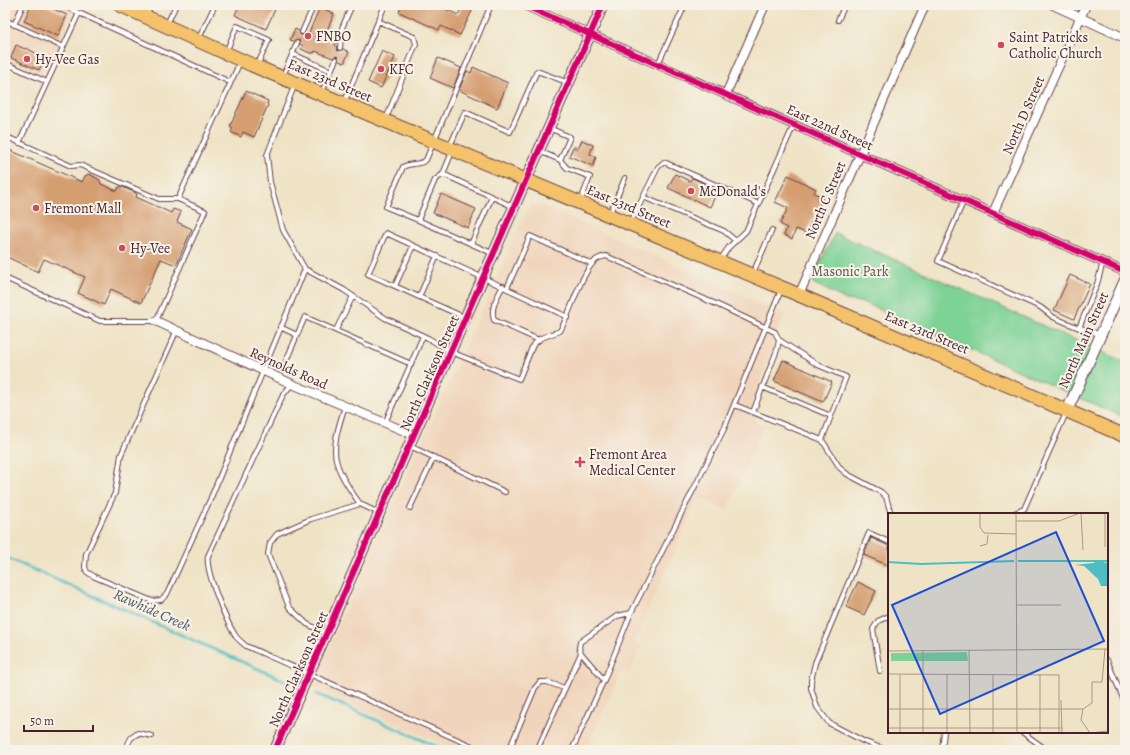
<svg xmlns="http://www.w3.org/2000/svg" width="1130" height="755" viewBox="0 0 1130 755" font-family="Alegreya,serif">
<style>
.built{fill:#f0d5bc}
.green{fill:#7dd295;stroke:#647860}
.lines{fill:none;stroke-linecap:round;stroke-linejoin:round}
.stream{stroke:#4fbdc4;stroke-width:3}
.building{fill:#d59e71}
.service-casing{stroke:#633c42;stroke-width:6}
.minor-casing{stroke:#633c42;stroke-width:10}
.tertiary-casing{stroke:#633c42;stroke-width:12}
.primary-casing{stroke:#633c42;stroke-width:15}
.service{stroke:#fff;stroke-width:4}
.minor{stroke:#fff;stroke-width:8}
.tertiary{stroke:#fff;stroke-width:10}
.primary{stroke:#f4c26a;stroke-width:13}
.cycleway-casing{stroke:#f7f3e8;stroke-width:8}
.cycleway{stroke:#d6006c;stroke-width:6}
.poi-dot{fill:#d1495b;stroke:#f7f3e8;stroke-width:1.5}
.labels{text-anchor:middle;stroke-width:4;stroke-linejoin:round;paint-order:stroke}
.poi-label{font-size:14px;fill:#4a1f2b;stroke:#f7f3e8;text-anchor:start}
.street-label{font-size:14px;fill:#4a1f2b;stroke:#f7f3e8}
.park-label{font-size:14px;fill:#59554b;stroke:#f7f3e8}
.water-label{font-size:15px;font-style:italic;fill:#4c5661;stroke:#f7f3e8}
.inset-river{fill:none;stroke:#4fbdc4;stroke-width:2}
.inset-road{fill:none;stroke:#ad9588;stroke-width:1}
.view{fill:#1d4ed8;fill-opacity:0.15;stroke:#1d4ed8;stroke-width:2}
.inset-edge{fill:none;stroke:#4a1f2b;stroke-width:2}
</style>
<rect width="100%" height="100%" fill="#f7f3e8"/>
<filter id="ink" filterUnits="userSpaceOnUse"><feTurbulence type="fractalNoise" baseFrequency=".025" numOctaves="2"/><feDisplacementMap in="SourceGraphic" scale="8" xChannelSelector="R" yChannelSelector="G"/><feConvolveMatrix kernelMatrix="1 2 1 2 8 2 1 2 1" color-interpolation-filters="sRGB"/></filter>
<filter id="wash" filterUnits="userSpaceOnUse"><feTurbulence type="fractalNoise" baseFrequency=".012" numOctaves="4" result="noise"/><feDisplacementMap in="SourceGraphic" scale="16" xChannelSelector="R" yChannelSelector="G"/><feGaussianBlur stdDeviation="0.9" result="paint"/><feColorMatrix in="noise" values="0 0 0 0 0 0 0 0 0 0 0 0 0 0 0 0 0 1.4 0 .05"/><feComposite in="paint" operator="in"/></filter>
<g filter="url(#wash)">
<rect width="100%" height="100%" fill="#efe3c6"/>
<!-- built -->
<path class="built" d="M10 5H75L44 75 5 58V15Z
M539 204 784 314 753 401 756 423 764 426 727 510 698 498 634 643 641 646 629 674 622 671 585 750H456L311 686 529 206Z"/>
<!-- green -->
<path class="green" d="M835 233 1125 362V418L865 303 846 300 813 283V277Z"/>
<g class="lines">
<!-- stream -->
<path class="stream" d="M5 557 290 683
M317 694 445 750"/>
</g>
<g id="blocks">
<!-- building -->
<path class="building" d="M31 5H44L67 15 58 36 24 21Z
M239 5H277L266 29 235 15Z
M402 5H437L458 15 463 5 473 9 460 35 441 26 439 30 399 12Z
M320 7 334 14 324 37 334 41 338 51 343 49 349 52 344 63 339 61 337 56 333 58 315 51 314 53H310L301 49 303 46 300 44 299 40 294 41 290 40 295 29 299 31 300 35H308Z
M16 45 25 49 26 48 45 58 39 70 11 58Z
M382 51 395 57 381 88 368 82Z
M438 58 461 68 453 88 430 78Z
M473 67 508 83 497 108 459 90 467 71 471 73Z
M246 91 268 101 267 104 268 105 254 137 243 132 241 137 231 132 233 128 230 126Z
M582 140 593 145 590 154 596 157 593 166 569 156 573 147 578 149Z
M5 148 82 182 85 176 89 174 100 180 101 184 117 191 119 187H122L134 192 137 194 136 197 171 213 173 209 181 212 177 222 192 229 176 265 161 259 141 303 111 289 104 305 78 293 85 277 44 259 38 272 5 256Z
M675 174 690 181 692 178 714 188 713 190 717 192 710 207 668 188Z
M788 175 816 189 814 193 823 197 806 233 796 229 792 239 784 235 787 228 780 224 788 208 775 202Z
M441 194 476 209 468 228 433 213Z
M1070 275 1090 284 1074 319 1054 310Z
M783 360 832 382 823 402 774 381Z
M871 538 889 546V560L887 565 864 555Z
M858 582 876 591 864 615 846 607Z"/>
</g>
</g>
<g filter="url(#ink)">
<use href="#blocks" fill-opacity="0" stroke="#633c42" stroke-width="1"/>
<g class="lines">
<!-- service casing -->
<g class="service-casing">
<path id="service" d="M63 5 79 13
M147 15 150 5
M5 20 63 47
M838 20 845 5
M378 21 414 37 416 44 386 119
M167 24 176 5
M14 25 23 5
M302 32 314 5
M199 38 215 5
M340 48 342 28 352 5
M226 52 237 26 269 40 257 66
M293 54 331 71
M5 63 47 82
M658 64 685 5
M283 76 297 43
M295 84 267 155 270 182 283 230 305 269
M322 92 336 59
M344 103 385 5
M549 128 570 137 560 160
M5 136 71 166 80 165 159 199H178
M19 143 79 13 230 82
M450 146 465 112 510 132 537 71 569 83
M539 151 560 160 567 168 590 177 581 200
M452 152 443 174 435 180 418 220 494 254
M443 174 514 207
M643 197 724 231 736 241
M964 200 938 261 1040 307 1053 317 1079 328 1097 284 1103 262
M610 213 625 178
M418 220 386 207 403 167C410 162 419 166 426 160L491 5
M631 222 658 167 664 162 759 204
M471 244 492 197
M720 260 729 247 746 231 794 125
M753 273 772 230
M5 278 100 321H156L205 211 178 199 240 62
M395 286 413 246
M503 286C497 297 490 308 494 320L539 340
M507 288 530 236 592 264
M419 297 437 256
M466 318 368 274 386 233 568 317
M280 327 297 335
M1079 328 1090 330 1099 335
M336 330 353 296
M176 332 121 455 115 493 86 554 85 567 87 572 95 577 152 601 161 600 167 594 210 500 305 269 344 290 385 318 428 338 451 352 519 379 533 345 541 338 560 331C571 312 581 273 595 261 597 258 602 257 606 256L716 304 775 332 779 340 777 350 753 412
M779 340 818 365 846 377 831 416
M286 361 305 317 411 364
M292 384 283 395 208 556C205 571 226 621 235 635 237 639 243 643 246 646L481 750
M762 387 831 416 822 440
M735 405 822 440 840 468 847 474 881 492 886 497 891 514
M345 406C329 455 331 462 360 504
M385 423 423 336
M410 446 505 492
M410 508 434 457
M1012 514 1024 509 1066 413
M326 633 307 624 289 607 268 554 270 543 277 534 286 530 311 519 360 504 379 513
M1107 660 1125 703
M880 671 873 629 878 621 889 616
M604 680 581 653 579 648 580 642 617 616 631 613
M1022 732 1047 750
M278 746 287 750
M125 750 131 738 138 733 152 736
M509 750 535 688 540 682H547L564 688
M537 750 581 653
M572 750 604 680 631 613 724 429 781 290
M886 750 863 741 829 723 817 707 811 688V681L815 663 869 533 889 542
M942 750 944 732"/>
</g>
<!-- minor casing -->
<g class="minor-casing">
<path id="minor" d="M524 5 1125 272
M1053 5 1125 38
M726 94 765 5
M993 213 1086 5
M799 295 925 5
M156 321 292 384 414 435"/>
</g>
<!-- tertiary casing -->
<g class="tertiary-casing">
<path id="tertiary" d="M1067 411 1125 280
M275 750 603 5"/>
</g>
<!-- primary casing -->
<g class="primary-casing">
<path id="primary" d="M120 5 252 65 799 295 1125 436"/>
</g>
<!-- service -->
<use href="#service" class="service"/>
<!-- minor -->
<use href="#minor" class="minor"/>
<!-- tertiary -->
<use href="#tertiary" class="tertiary"/>
<!-- primary -->
<use href="#primary" class="primary"/>
<!-- cycleway casing -->
<g class="cycleway-casing">
<path id="cycleway" d="M524 5 1125 272
M275 750 603 5"/>
</g>
<!-- cycleway -->
<use href="#cycleway" class="cycleway"/>
</g>
</g>
<!-- markers -->
<g class="poi-dot">
<circle cx="308" cy="36" r="4"/>
<circle cx="1001" cy="45" r="4"/>
<circle cx="27" cy="59" r="4"/>
<circle cx="381" cy="69" r="4"/>
<circle cx="691" cy="191" r="4"/>
<circle cx="36" cy="208" r="4"/>
<circle cx="122" cy="248" r="4"/>
<path d="M578 456h4v4h4v4h-4v4h-4v-4h-4v-4h4z"/>
</g>
<g class="labels">
<!-- poi labels -->
<g class="poi-label">
<text x="316" y="41">FNBO</text>
<text x="1009" y="42">Saint Patricks<tspan x="1009" dy="16">Catholic Church</tspan></text>
<text x="35" y="64">Hy-Vee Gas</text>
<text x="389" y="74">KFC</text>
<text x="699" y="196">McDonald's</text>
<text x="44" y="213">Fremont Mall</text>
<text x="130" y="253">Hy-Vee</text>
<text x="589" y="459">Fremont Area<tspan x="589" dy="16">Medical Center</tspan></text>
</g>
<!-- street labels -->
<g class="street-label">
<text transform="translate(330 80) rotate(23)" y="5">East 23rd Street</text>
<text transform="translate(1023 115) rotate(-66)" y="5">North D Street</text>
<text transform="translate(830 127) rotate(24)" y="5">East 22nd Street</text>
<text transform="translate(825 200) rotate(-67)" y="5">North C Street</text>
<text transform="translate(629 206) rotate(23)" y="5">East 23rd Street</text>
<text transform="translate(927 332) rotate(23)" y="5">East 23rd Street</text>
<text transform="translate(1083 340) rotate(-66)" y="5">North Main Street</text>
<text transform="translate(289 368) rotate(24)" y="5">Reynolds Road</text>
<text transform="translate(429 373) rotate(-66)" y="5">North Clarkson Street</text>
<text transform="translate(298 669) rotate(-66)" y="5">North Clarkson Street</text>
</g>
<!-- park labels -->
<g class="park-label">
<text x="850" y="276">Masonic Park</text>
</g>
<!-- water labels -->
<g class="water-label">
<text transform="translate(152 610) rotate(24)" y="5">Rawhide Creek</text>
</g>
</g>
<!-- overview -->
<g transform="translate(888 513)">
<rect width="220" height="220" fill="#efe3c6"/>
<path d="M3 140 79 139 80 148H3Z" fill="#7dd295"/>
<path d="M208 48 220 50V73H213L210 66 196 53 187 52 206 50Z" fill="#4fbdc4"/>
<path class="inset-river" d="M130 48H220M0 49 33 51 126 48"/>
<path class="inset-road" d="M92 0V14L96 20 128 21M128 0 129 220M193 0 195 37M217 0V34M128 8H171L192 0M92 33 99 31 100 22M128 92H173M81 137 82 220M0 138 220 136M35 138V220M0 161 171 162V220M59 161V220M152 161V220M105 162V220M214 169 217 136M173 187 174 220M0 196H195L204 190V169H214M195 196 193 207 202 220M0 215H174M12 220V162M202 220 220 218"/>
<path class="view" d="M168 19 216 128 52 201 4 92Z"/>
<rect width="220" height="220" class="inset-edge"/>
</g>
<!-- margin -->
<rect width="1130" height="755" fill="none" stroke="#f7f3e8" stroke-width="20"/>
<!-- scale -->
<path d="M24 725v6h69v-6" fill="none" stroke="#4a1f2b" stroke-width="2"/>
<text x="30" y="725" font-size="12" fill="#4a1f2b" stroke="#f7f3e8" stroke-width="3" paint-order="stroke">50 m</text>
</svg>
